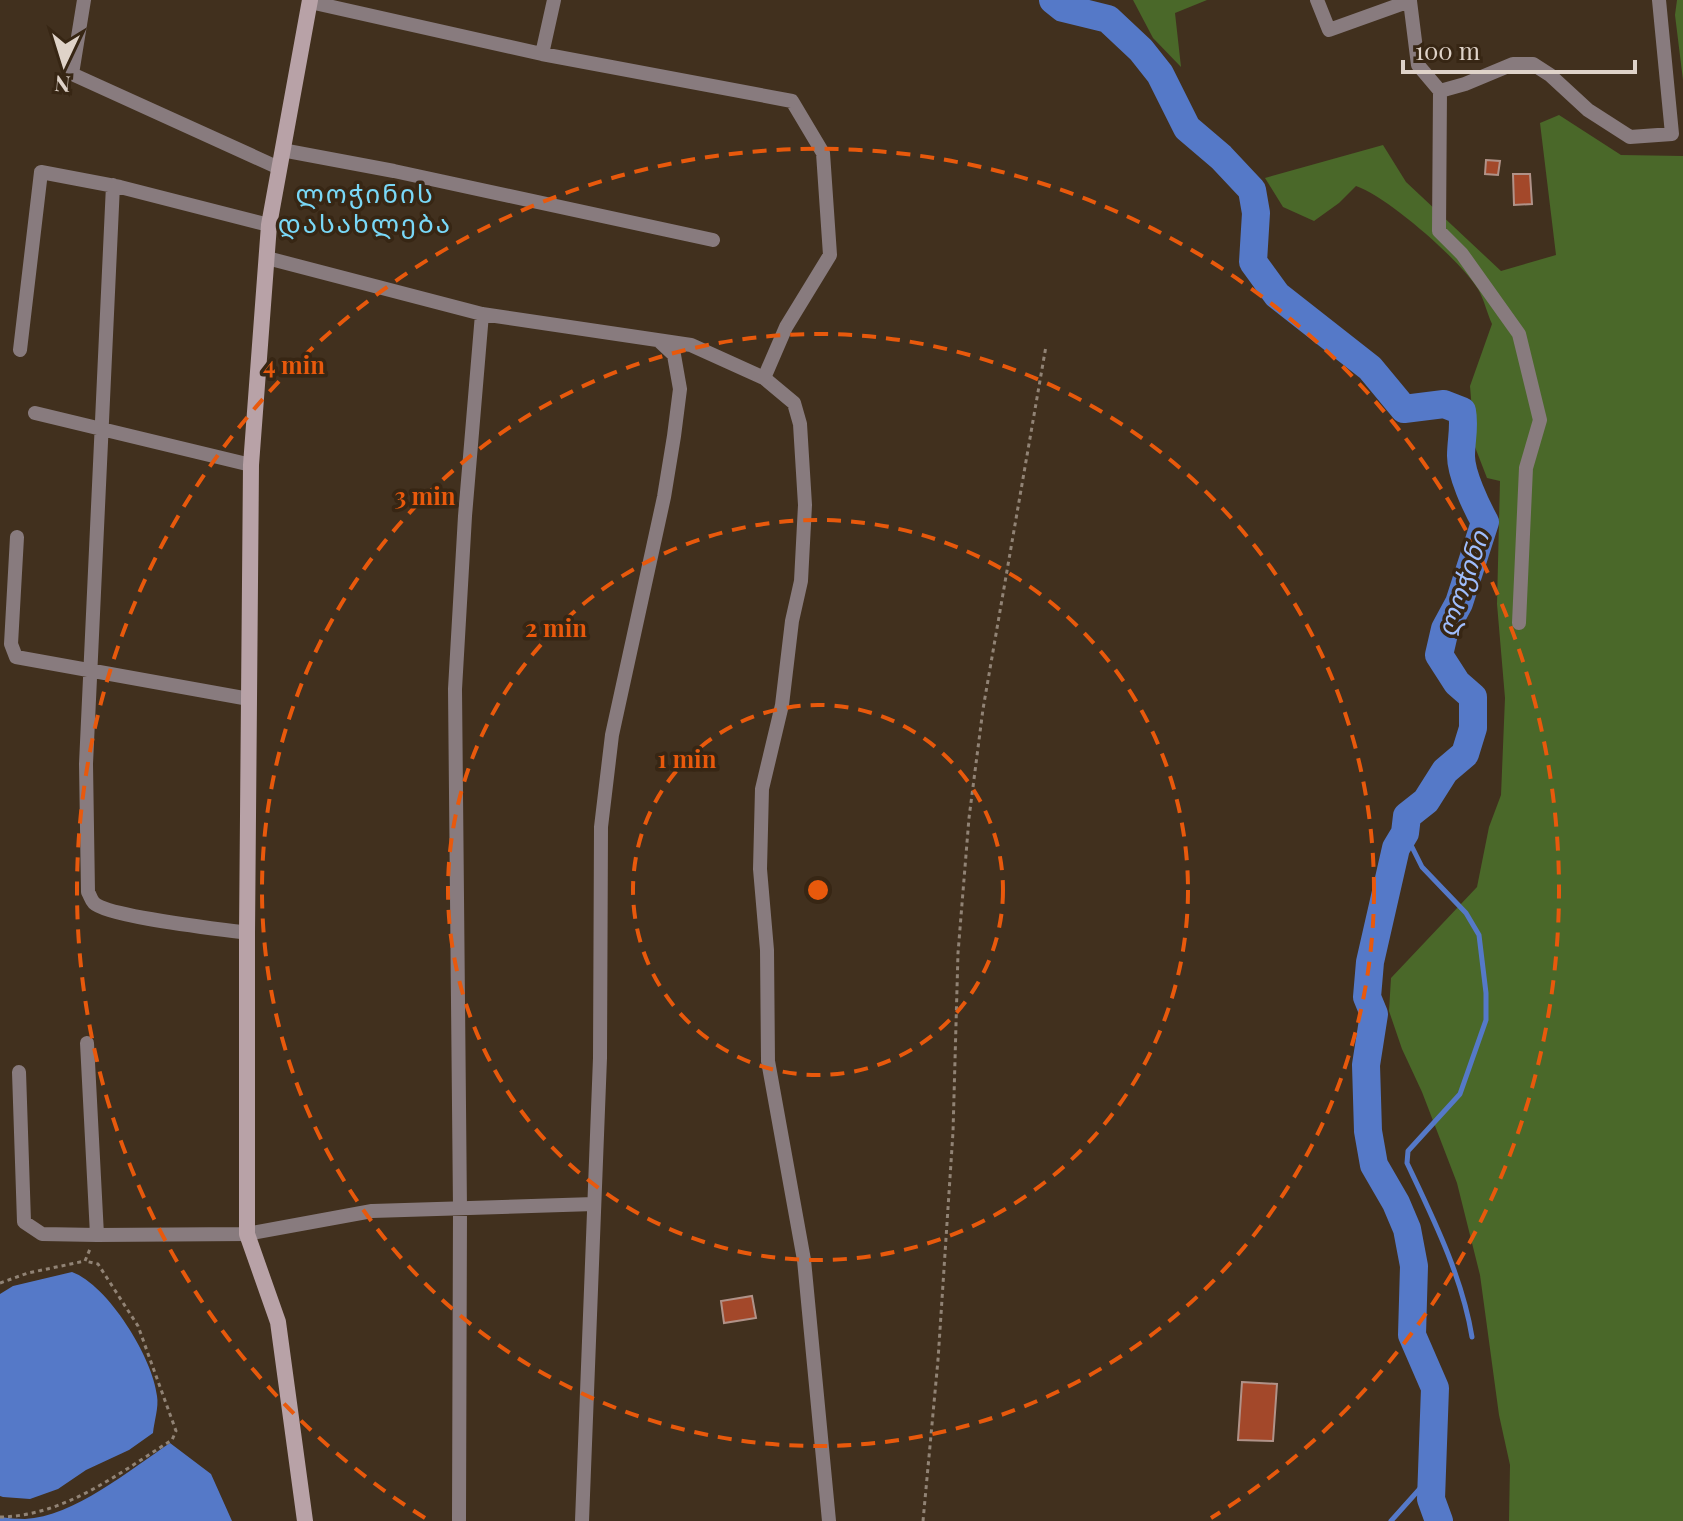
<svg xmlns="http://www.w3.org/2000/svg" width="1683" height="1521" viewBox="0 0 1683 1521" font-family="'Playfair Display','Noto Sans Georgian',serif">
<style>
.green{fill:#4a6829}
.water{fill:#5579c8}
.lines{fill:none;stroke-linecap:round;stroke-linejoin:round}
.stream{stroke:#5579c8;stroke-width:5}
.river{stroke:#5579c8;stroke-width:28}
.building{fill:#a3482a;stroke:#b09288;stroke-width:2}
.path{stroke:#918375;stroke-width:3;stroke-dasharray:4 4;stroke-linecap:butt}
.street{stroke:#887b7e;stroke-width:14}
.secondary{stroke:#b8a2a7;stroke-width:16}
.ring{fill:none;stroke:#e8590c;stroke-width:4;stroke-dasharray:14 10}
.labels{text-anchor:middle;stroke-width:7;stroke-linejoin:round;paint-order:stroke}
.neighbourhood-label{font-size:26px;letter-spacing:2px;fill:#79d8f7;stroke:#372614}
.water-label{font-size:26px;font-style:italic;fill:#9fbdfc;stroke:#372614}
.centre{fill:#e8590c;stroke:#372614;stroke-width:4}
.ring-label{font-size:24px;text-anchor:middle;font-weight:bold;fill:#e8590c;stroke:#372614;stroke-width:7;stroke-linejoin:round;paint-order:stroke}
</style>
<rect width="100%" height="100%" fill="#41301e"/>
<!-- green -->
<path class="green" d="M1133 0H1207L1175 13 1181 67 1153 38Z
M1677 0H1683V80L1675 15Z
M1559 115 1621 155 1683 156V1521H1509L1510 1465 1499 1415 1480 1275 1457 1183 1422 1092 1402 1049 1389 1011 1391 978 1477 887 1489 827 1501 795 1505 698 1497 604 1500 481 1487 478 1475 447 1470 386 1492 324C1487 313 1484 299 1478 289 1460 260 1388 197 1356 186L1339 203 1314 221 1283 207 1265 178 1383 145 1406 182 1501 271 1556 255 1540 123Z"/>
<!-- water -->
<path class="water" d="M72 1272C108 1285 153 1358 157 1396 159 1407 154 1422 153 1433L129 1450 86 1470 58 1489 30 1499 3 1497 0 1496V1294L13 1286Z
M170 1443 211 1474 232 1521H0V1517C8 1518 17 1519 25 1519 73 1517 131 1469 170 1443Z"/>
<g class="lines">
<!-- stream -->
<path class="stream" d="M1405 833 1422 867 1466 913 1479 935 1486 993V1020L1460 1094 1408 1151 1407 1163C1433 1218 1462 1276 1472 1337
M1391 1521 1433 1474"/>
<!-- river -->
<path class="river" d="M1053 0 1063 8 1108 19 1141 50 1160 74 1187 128 1221 157 1252 190 1256 213 1253 262 1277 295 1370 368 1404 409 1444 404 1462 411C1465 427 1461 440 1461 456 1461 474 1476 506 1485 522L1459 603 1445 629 1439 655 1457 683 1473 697V728L1465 754 1445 771 1426 801 1407 816 1405 833 1396 848 1370 962 1367 997 1374 1014 1366 1065 1368 1131 1374 1165 1396 1203 1407 1229 1414 1266 1412 1335 1435 1388 1431 1499 1439 1521"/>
</g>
<!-- building -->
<path class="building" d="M1486 160 1500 161 1498 175 1485 174Z
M1513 174H1530L1532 204 1514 205Z
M752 1296 756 1318 724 1323 721 1301Z
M1242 1382 1277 1384 1273 1441 1238 1440Z"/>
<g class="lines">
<!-- path -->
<path class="path" d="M0 1283 28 1273 85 1261 90 1249
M0 1517C65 1516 119 1473 172 1440L176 1431 138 1326 98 1264 85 1261
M923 1521 938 1360 953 1132 958 953 969 818 983 709 1046 346"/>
<!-- street -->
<path class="street" d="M84 0 72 74 279 168
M1317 0 1329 30 1410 1 1418 65 1440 91
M310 2 542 54 792 101 823 153 830 255 786 327 764 378
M542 54 554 0
M282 150 394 171 713 240
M113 185 86 764 88 892C90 895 91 900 94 903 108 917 221 929 247 933
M267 258 482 314 691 345 764 378 794 403 800 424 805 505 801 581 792 621 782 705 762 789 760 869 767 950 768 1061 804 1260 829 1521
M20 350 41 172 120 187 269 225
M35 413 251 465
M17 537 11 644 16 657 249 699
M1519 623 1526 468 1540 420 1519 334 1462 254 1439 231 1440 91 1465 84 1513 64H1533L1550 75 1588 110 1630 137 1672 134 1659 0
M19 1072 24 1222 42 1234 97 1235 87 1043
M97 1235 247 1234 372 1211 594 1204
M459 1521 460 1209 455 689 465 516 482 314
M582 1521 600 1058 601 827 612 735 664 497 674 436 680 389 674 355 658 340"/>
<!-- secondary -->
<path class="secondary" d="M305 1521 278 1322 247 1234V933L251 465 269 225 310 0"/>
</g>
<!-- distance rings -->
<g class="ring">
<circle cx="818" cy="890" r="185"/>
<circle cx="818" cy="890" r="370"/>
<circle cx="818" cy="890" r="556"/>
<path d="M425 1518A741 741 0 1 1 1211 1518"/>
</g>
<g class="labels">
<!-- neighbourhood labels -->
<g class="neighbourhood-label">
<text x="365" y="203">ლოჭინის<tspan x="365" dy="30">დასახლება</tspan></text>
</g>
<!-- water labels -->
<g class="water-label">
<text transform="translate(1463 584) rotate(-71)" y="9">ლოჭინი</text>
</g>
</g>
<circle cx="818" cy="890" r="12" class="centre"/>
<g class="ring-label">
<text x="294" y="374">4 min</text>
<text x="425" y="505">3 min</text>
<text x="556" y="637">2 min</text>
<text x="687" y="768">1 min</text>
</g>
<!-- north arrow -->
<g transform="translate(64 64) rotate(184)" stroke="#372614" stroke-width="6" paint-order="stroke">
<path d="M0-6L14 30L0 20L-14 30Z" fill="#dfd3c9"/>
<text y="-12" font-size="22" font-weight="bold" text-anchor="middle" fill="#dfd3c9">N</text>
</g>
<!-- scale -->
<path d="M1403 60v12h232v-12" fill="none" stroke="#dfd3c9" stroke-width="4"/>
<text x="1415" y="60" font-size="24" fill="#dfd3c9" stroke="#372614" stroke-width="6" paint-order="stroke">100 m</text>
</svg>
